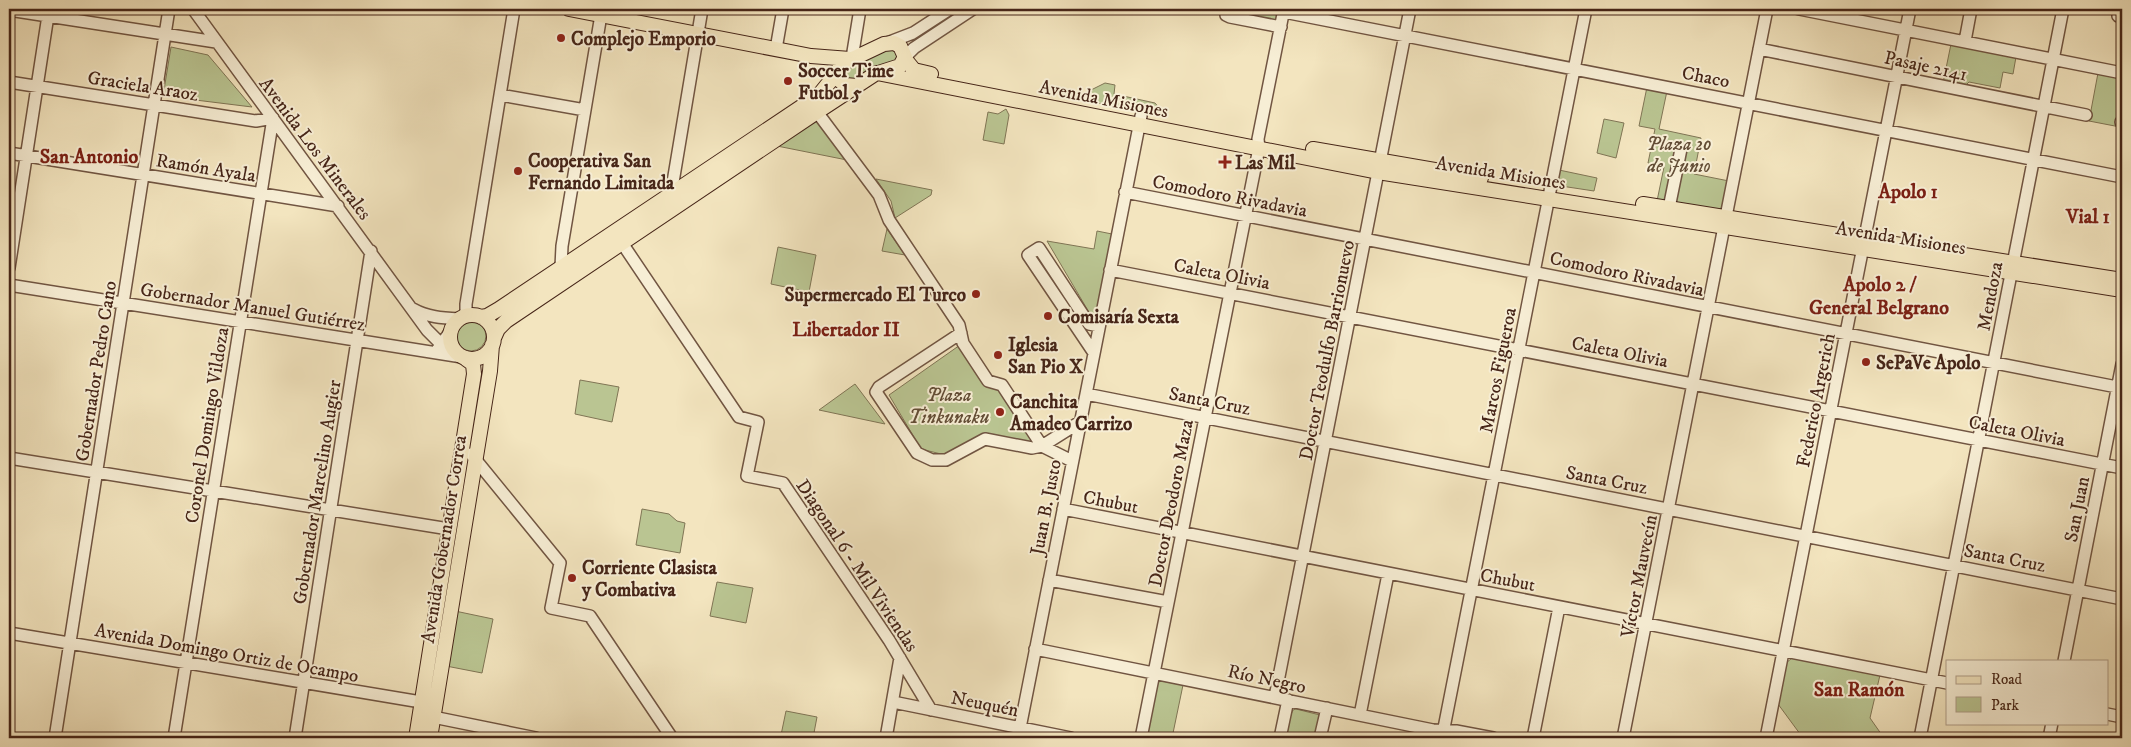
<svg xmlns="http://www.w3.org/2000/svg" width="2131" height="747" viewBox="0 0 2131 747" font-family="'IM FELL DW Pica',serif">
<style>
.green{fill:#bac592;stroke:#807555}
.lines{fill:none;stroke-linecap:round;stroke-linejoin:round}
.minor-casing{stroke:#715542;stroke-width:14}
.major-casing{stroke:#462518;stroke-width:16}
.minor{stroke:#f7eed5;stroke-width:11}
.major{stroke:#f3e5bf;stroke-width:14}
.poi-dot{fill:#8f2418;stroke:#f7eed5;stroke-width:2}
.labels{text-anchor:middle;stroke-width:4;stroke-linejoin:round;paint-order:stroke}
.poi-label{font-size:19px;font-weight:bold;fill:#462518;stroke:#f7eed5;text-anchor:start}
.street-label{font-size:19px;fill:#462518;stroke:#f7eed5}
.park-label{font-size:19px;font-style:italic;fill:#634d36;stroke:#f7eed5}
.neighbourhood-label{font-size:20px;font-weight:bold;fill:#7a1f14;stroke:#f7eed5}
</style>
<rect width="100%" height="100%" fill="#f3e5bf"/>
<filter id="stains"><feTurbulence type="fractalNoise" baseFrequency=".004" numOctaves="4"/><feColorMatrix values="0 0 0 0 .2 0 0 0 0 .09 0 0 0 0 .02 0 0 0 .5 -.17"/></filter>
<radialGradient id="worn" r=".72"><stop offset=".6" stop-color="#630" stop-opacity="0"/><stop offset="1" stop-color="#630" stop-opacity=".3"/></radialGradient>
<!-- green -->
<path class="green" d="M1231 9H1277L1278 10 1276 20 1271 22 1233 14Z
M1951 44 2016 57 2013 74 2003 72 2000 88 1969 82 1964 87 1943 83Z
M171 47 208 55 252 107 163 96Z
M893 48 900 59 863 73 854 81 849 82 841 71 887 49Z
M2098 73 2122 78V117L2120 127 2089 121Z
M1105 83 1115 85 1114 94 1155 103 1167 117 1088 101 1091 90Z
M1647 87 1667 91 1659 129 1701 138 1694 174 1729 181 1721 209 1716 210 1657 201 1664 167 1648 163 1655 129 1639 126Z
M1006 109 1009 115 1004 144 983 140 988 112 998 114Z
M1604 119 1624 123 1616 158 1597 153Z
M814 120 820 122 847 160 777 146Z
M1559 170 1597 178 1594 191 1561 186 1558 184Z
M876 179 932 190 931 195 895 218 891 201Z
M887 229 905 255 882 251Z
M1097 231 1112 234 1097 312 1094 315 1090 314 1047 241 1094 249Z
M778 247 816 255 809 292 771 284Z
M456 336a15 15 0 1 1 30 0a15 15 0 1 1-30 0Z
M960 345 1000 390 1035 441 1031 444 983 435 945 455 921 449 889 395Z
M580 380 619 387 612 422 575 414Z
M855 384 885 424 819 410Z
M642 509 669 514 677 521 685 523 680 553 636 545Z
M717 582 753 588 746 623 710 616Z
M455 611 493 619 482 673 446 666Z
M1792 658 1880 675 1870 718 1884 738H1803L1778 704 1786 663Z
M1162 681 1183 685 1172 738H1146L1157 685 1158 682Z
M1296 709 1320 715 1317 738H1286L1291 714 1293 710Z
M786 711 817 717 813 738H776L781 735Z"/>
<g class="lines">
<!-- minor casing -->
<g class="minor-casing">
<path id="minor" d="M193 9 427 330 444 347 456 354
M1226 9V15L1230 17 1281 27
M1799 9 2122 73
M9 10 216 42
M1284 12 2122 177
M2118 16 2122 17
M1965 41 1971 9
M887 43 913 33 950 9
M776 49 783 9
M1759 49 2086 115
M905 57 914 48 973 9
M852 58 860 9
M9 82 256 121 273 118 174 738
M500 95 585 110
M817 112 879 195 889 220 959 325 963 343 988 381 1002 385 1042 446 1072 461
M2121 122H2122
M9 153 338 206
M1125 192 2122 388
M671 194 702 9
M1669 208 1681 149
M622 243 739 417 758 422 747 476 783 483 889 640 931 710
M561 267 562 246 602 9
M9 268 49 9
M1110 270 2122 468
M9 285 462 357
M413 309C427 317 442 318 459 319
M466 315V304L514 9
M961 333 879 387 876 392 917 453 932 460H946L985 439 1032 448 1042 446 1080 422
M438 349 450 332
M1094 353 1028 255 1039 248 1089 324 1099 326
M1086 394 2122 599
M471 454 560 563 551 608 590 616 672 738
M9 458 449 529
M1063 509 1947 683
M1049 580 1168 602
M9 633 421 702 433 717 536 738
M1035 649 1433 730 1456 731 1493 738
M2064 661 2122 364
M1275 697 1410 9
M893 702 1071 738
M2107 714 2122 717
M1360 715 1388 574
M1020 728 1141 116
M55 738 169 9
M295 738 371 251
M886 738 900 658
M1141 738 1259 148 1258 139 1284 9
M1280 738 1288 700
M1320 738 1327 708
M1442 738 1586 9
M1533 738 1559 607
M1623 738 1767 9
M1766 738 1910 9
M1920 738 2063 9
M2049 738 2052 723"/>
</g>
<!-- major casing -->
<g class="major-casing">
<path id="major" d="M569 9 811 56 850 59
M905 59 914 70 931 74
M877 73 1378 172 2122 290
M1313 149 1481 178
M1643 204 2122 280
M450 337a22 22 0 1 1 44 0a22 22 0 1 1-44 0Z
M481 317 487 316 499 309 819 95 836 74
M494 338 498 329 506 321 817 112 875 74 900 66 905 57 900 46 894 43 884 44 846 62 837 71V78L845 85 857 86
M416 738 474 374 473 364 466 359
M430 738 490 371 492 345"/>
</g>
<!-- minor -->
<use href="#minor" class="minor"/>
<!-- major -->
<use href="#major" class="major"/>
</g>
<!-- markers -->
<g class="poi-dot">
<circle cx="561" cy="38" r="5"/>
<circle cx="788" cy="81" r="5"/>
<path d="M1222.5 154.5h5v5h5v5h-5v5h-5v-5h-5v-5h5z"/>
<circle cx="518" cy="171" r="5"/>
<circle cx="976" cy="294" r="5"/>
<circle cx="1048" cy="316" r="5"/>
<circle cx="998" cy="355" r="5"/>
<circle cx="1866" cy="362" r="5"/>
<circle cx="1000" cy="412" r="5"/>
<circle cx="572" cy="578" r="5"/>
</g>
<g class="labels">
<!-- poi labels -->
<g class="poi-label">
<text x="571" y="45">Complejo Emporio</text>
<text x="798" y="77">Soccer Time<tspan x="798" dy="22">Futbol 5</tspan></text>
<text x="528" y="167">Cooperativa San<tspan x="528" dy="22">Fernando Limitada</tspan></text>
<text x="1235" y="169">Las Mil</text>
<text x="966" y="301" text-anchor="end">Supermercado El Turco</text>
<text x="1058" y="323">Comisaría Sexta</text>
<text x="1008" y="351">Iglesia<tspan x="1008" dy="22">San Pio X</tspan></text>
<text x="1876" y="369">SePaVe Apolo</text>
<text x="1010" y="408">Canchita<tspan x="1010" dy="22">Amadeo Carrizo</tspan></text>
<text x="582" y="574">Corriente Clasista<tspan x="582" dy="22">y Combativa</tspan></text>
</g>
<!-- street labels -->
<g class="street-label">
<text transform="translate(1926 65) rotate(12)" y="7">Pasaje 2141</text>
<text transform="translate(1706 76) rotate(11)" y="7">Chaco</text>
<text transform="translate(143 85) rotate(9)" y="7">Graciela Araoz</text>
<text transform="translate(1104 98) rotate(11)" y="7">Avenida Misiones</text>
<text transform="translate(316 148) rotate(53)" y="7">Avenida Los Minerales</text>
<text transform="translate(206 167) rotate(9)" y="7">Ramón Ayala</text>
<text transform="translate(1501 172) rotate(9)" y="7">Avenida Misiones</text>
<text transform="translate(1230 195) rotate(11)" y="7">Comodoro Rivadavia</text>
<text transform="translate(1901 237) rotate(9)" y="7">Avenida Misiones</text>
<text transform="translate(1222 273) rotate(11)" y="7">Caleta Olivia</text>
<text transform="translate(1627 273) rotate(12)" y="7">Comodoro Rivadavia</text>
<text transform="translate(1989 296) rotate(-79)" y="7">Mendoza</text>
<text transform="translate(253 306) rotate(9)" y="7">Gobernador Manuel Gutiérrez</text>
<text transform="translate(1326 350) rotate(-79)" y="7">Doctor Teodulfo Barrionuevo</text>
<text transform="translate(1620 351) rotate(11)" y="7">Caleta Olivia</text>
<text transform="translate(1497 370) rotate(-79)" y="7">Marcos Figueroa</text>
<text transform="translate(95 371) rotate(-81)" y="7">Gobernador Pedro Cano</text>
<text transform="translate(1210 400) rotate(11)" y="7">Santa Cruz</text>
<text transform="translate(1815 400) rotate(-79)" y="7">Federico Argerich</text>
<text transform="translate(206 425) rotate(-81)" y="7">Coronel Domingo Vildoza</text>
<text transform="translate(2017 430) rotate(11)" y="7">Caleta Olivia</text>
<text transform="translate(1607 479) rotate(11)" y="7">Santa Cruz</text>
<text transform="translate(316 492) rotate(-81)" y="7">Gobernador Marcelino Augier</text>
<text transform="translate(1111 501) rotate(11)" y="7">Chubut</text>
<text transform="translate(1170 503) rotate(-79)" y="7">Doctor Deodoro Maza</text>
<text transform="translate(1045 507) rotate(-79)" y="7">Juan B. Justo</text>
<text transform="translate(2076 509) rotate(-79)" y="7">San Juan</text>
<text transform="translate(443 539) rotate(-81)" y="7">Avenida Gobernador Correa</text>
<text transform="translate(2005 557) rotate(11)" y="7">Santa Cruz</text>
<text transform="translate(858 565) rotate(56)" y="7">Diagonal 6 - Mil Viviendas</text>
<text transform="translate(1638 576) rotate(-79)" y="7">Víctor Mauvecín</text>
<text transform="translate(1508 579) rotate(11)" y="7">Chubut</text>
<text transform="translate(227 652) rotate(10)" y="7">Avenida Domingo Ortiz de Ocampo</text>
<text transform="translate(1267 678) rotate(12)" y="7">Río Negro</text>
<text transform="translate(985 703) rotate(11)" y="7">Neuquén</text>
</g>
<!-- park labels -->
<g class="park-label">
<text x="1679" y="150">Plaza 20<tspan x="1679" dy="22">de Junio</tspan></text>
<text x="949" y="401">Plaza<tspan x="949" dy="22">Tinkunaku</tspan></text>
</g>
<!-- neighbourhood labels -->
<g class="neighbourhood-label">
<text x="89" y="163">San Antonio</text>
<text x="1908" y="198">Apolo 1</text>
<text x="2088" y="223">Vial 1</text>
<text x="1879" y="291">Apolo 2 /<tspan x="1879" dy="23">General Belgrano</tspan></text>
<text x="846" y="336">Libertador II</text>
<text x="1859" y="696">San Ramón</text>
</g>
</g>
<!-- margin -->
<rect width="2131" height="747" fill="none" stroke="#f3e5bf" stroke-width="30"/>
<rect x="10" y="10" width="2111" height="727" fill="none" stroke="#462518" stroke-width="2.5"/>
<rect x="15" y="15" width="2101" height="717" fill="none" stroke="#462518"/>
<!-- legend -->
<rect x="1946" y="660" width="162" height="65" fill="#f7eed5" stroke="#b09e89"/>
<rect x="1956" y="676" width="25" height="8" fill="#f3e5bf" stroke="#b09e89"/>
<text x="1991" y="684" font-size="15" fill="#462518">Road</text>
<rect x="1956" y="697" width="25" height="15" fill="#bac592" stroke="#b09e89"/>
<text x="1991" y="710" font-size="15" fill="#462518">Park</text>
<rect width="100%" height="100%" filter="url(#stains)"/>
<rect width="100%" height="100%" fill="url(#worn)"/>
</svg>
